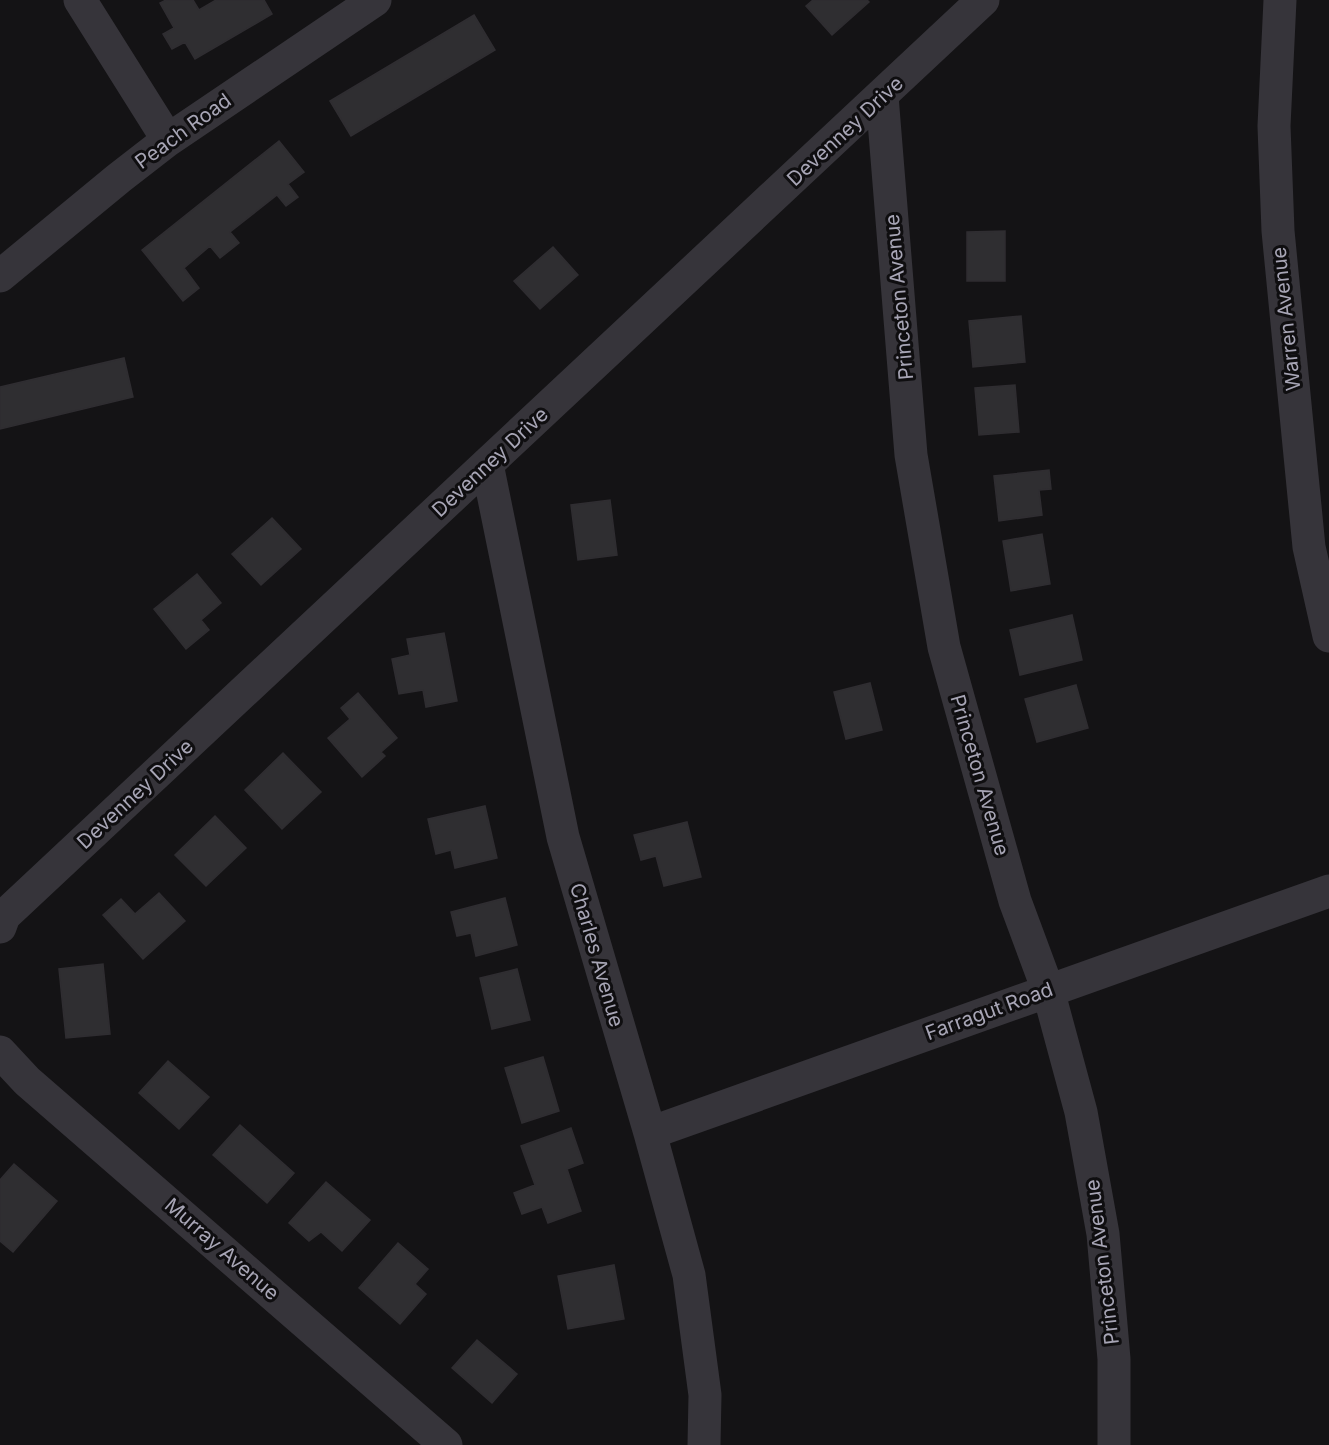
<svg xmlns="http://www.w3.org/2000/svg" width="1329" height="1445" viewBox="0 0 1329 1445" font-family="Inter,sans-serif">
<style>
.building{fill:#2f2e31;stroke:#2f2d31;stroke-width:1.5}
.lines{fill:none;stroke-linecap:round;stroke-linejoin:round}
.minor{stroke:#36343a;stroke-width:33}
.labels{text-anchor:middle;stroke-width:6;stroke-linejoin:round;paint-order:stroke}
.street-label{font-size:20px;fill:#a7a5b5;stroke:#0f0e10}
</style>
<rect width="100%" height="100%" fill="#141315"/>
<!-- building -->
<path class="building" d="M166 0H193L199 10 216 0H264L272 14 195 59 185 42 172 49 163 34 174 28 160 3Z
M813 0H867L869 2 832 35 806 6Z
M474 15 495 50 351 136 330 101Z
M279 141 304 172 288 184 298 197 286 206 277 195 230 232 239 243 220 258 210 246 184 268 199 288 183 301 142 250Z
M1005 231V281H967V232Z
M553 247 578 275 540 309 514 281Z
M1021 316 1025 362 973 367 969 321Z
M124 358 133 397 0 429V387Z
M1015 385 1019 432 979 435 975 388Z
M1049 470 1051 489 1039 490 1042 515 999 521 994 476Z
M610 500 617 555 578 560 571 505Z
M272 518 301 549 261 585 232 554Z
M1042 534 1050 584 1011 591 1003 541Z
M197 574 221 603 201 620 209 630 186 649 154 609Z
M1072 615 1082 660 1020 675 1010 630Z
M444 633 457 701 426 707 423 690 399 694 392 659 410 655 407 639Z
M870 683 882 730 846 739 834 692Z
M1076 685 1088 728 1037 742 1025 699Z
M358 693 397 738 381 752 385 756 362 777 328 738 350 719 341 708Z
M283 753 321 792 282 829 245 790Z
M485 806 497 858 455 868 451 850 436 854 428 819Z
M215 816 246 848 206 886 175 855Z
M687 822 701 877 664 886 656 856 641 860 634 835Z
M159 893 185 921 143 959 103 915 121 899 135 914Z
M505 898 517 945 476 956 471 933 457 936 451 912Z
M103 964 110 1034 66 1038 59 969Z
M517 969 530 1020 492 1029 480 978Z
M543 1057 559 1111 522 1123 505 1068Z
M168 1061 209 1097 179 1129 139 1093Z
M240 1125 294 1173 267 1203 213 1155Z
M571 1128 583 1163 567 1169 581 1211 548 1223 542 1207 522 1214 514 1193 535 1185 521 1146Z
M14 1164 57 1201 13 1252 0 1241V1180Z
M326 1182 370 1220 342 1251 321 1232 309 1241 289 1223Z
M398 1243 428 1269 415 1284 426 1294 400 1324 359 1288Z
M614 1265 624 1319 568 1329 558 1276Z
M477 1340 517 1374 492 1403 452 1368Z"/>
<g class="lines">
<!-- minor -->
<path class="minor" d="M80 0 168 140
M1280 0 1274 126 1278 231 1309 547 1329 636
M882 96 911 455 944 647 1015 901 1048 990 1081 1112 1103 1234 1114 1359V1445
M0 276 119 178 168 140 375 0
M487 464 563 837 650 1133 689 1275 705 1395 704 1445
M0 927 4 916 983 0
M0 1052 27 1081 446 1445
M650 1133 1329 891"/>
</g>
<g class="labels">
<!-- street labels -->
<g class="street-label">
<text transform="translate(183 131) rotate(-36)" y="7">Peach Road</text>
<text transform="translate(845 131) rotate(-43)" y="7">Devenney Drive</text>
<text transform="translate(899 297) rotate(-95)" y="7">Princeton Avenue</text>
<text transform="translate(1286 319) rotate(-96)" y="7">Warren Avenue</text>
<text transform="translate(490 462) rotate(-43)" y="7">Devenney Drive</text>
<text transform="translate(980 775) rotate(74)" y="7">Princeton Avenue</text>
<text transform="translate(135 794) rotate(-43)" y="7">Devenney Drive</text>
<text transform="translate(597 955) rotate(74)" y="7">Charles Avenue</text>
<text transform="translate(989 1011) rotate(-20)" y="7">Farragut Road</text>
<text transform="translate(222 1249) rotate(41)" y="7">Murray Avenue</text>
<text transform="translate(1102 1262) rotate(-97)" y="7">Princeton Avenue</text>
</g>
</g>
</svg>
